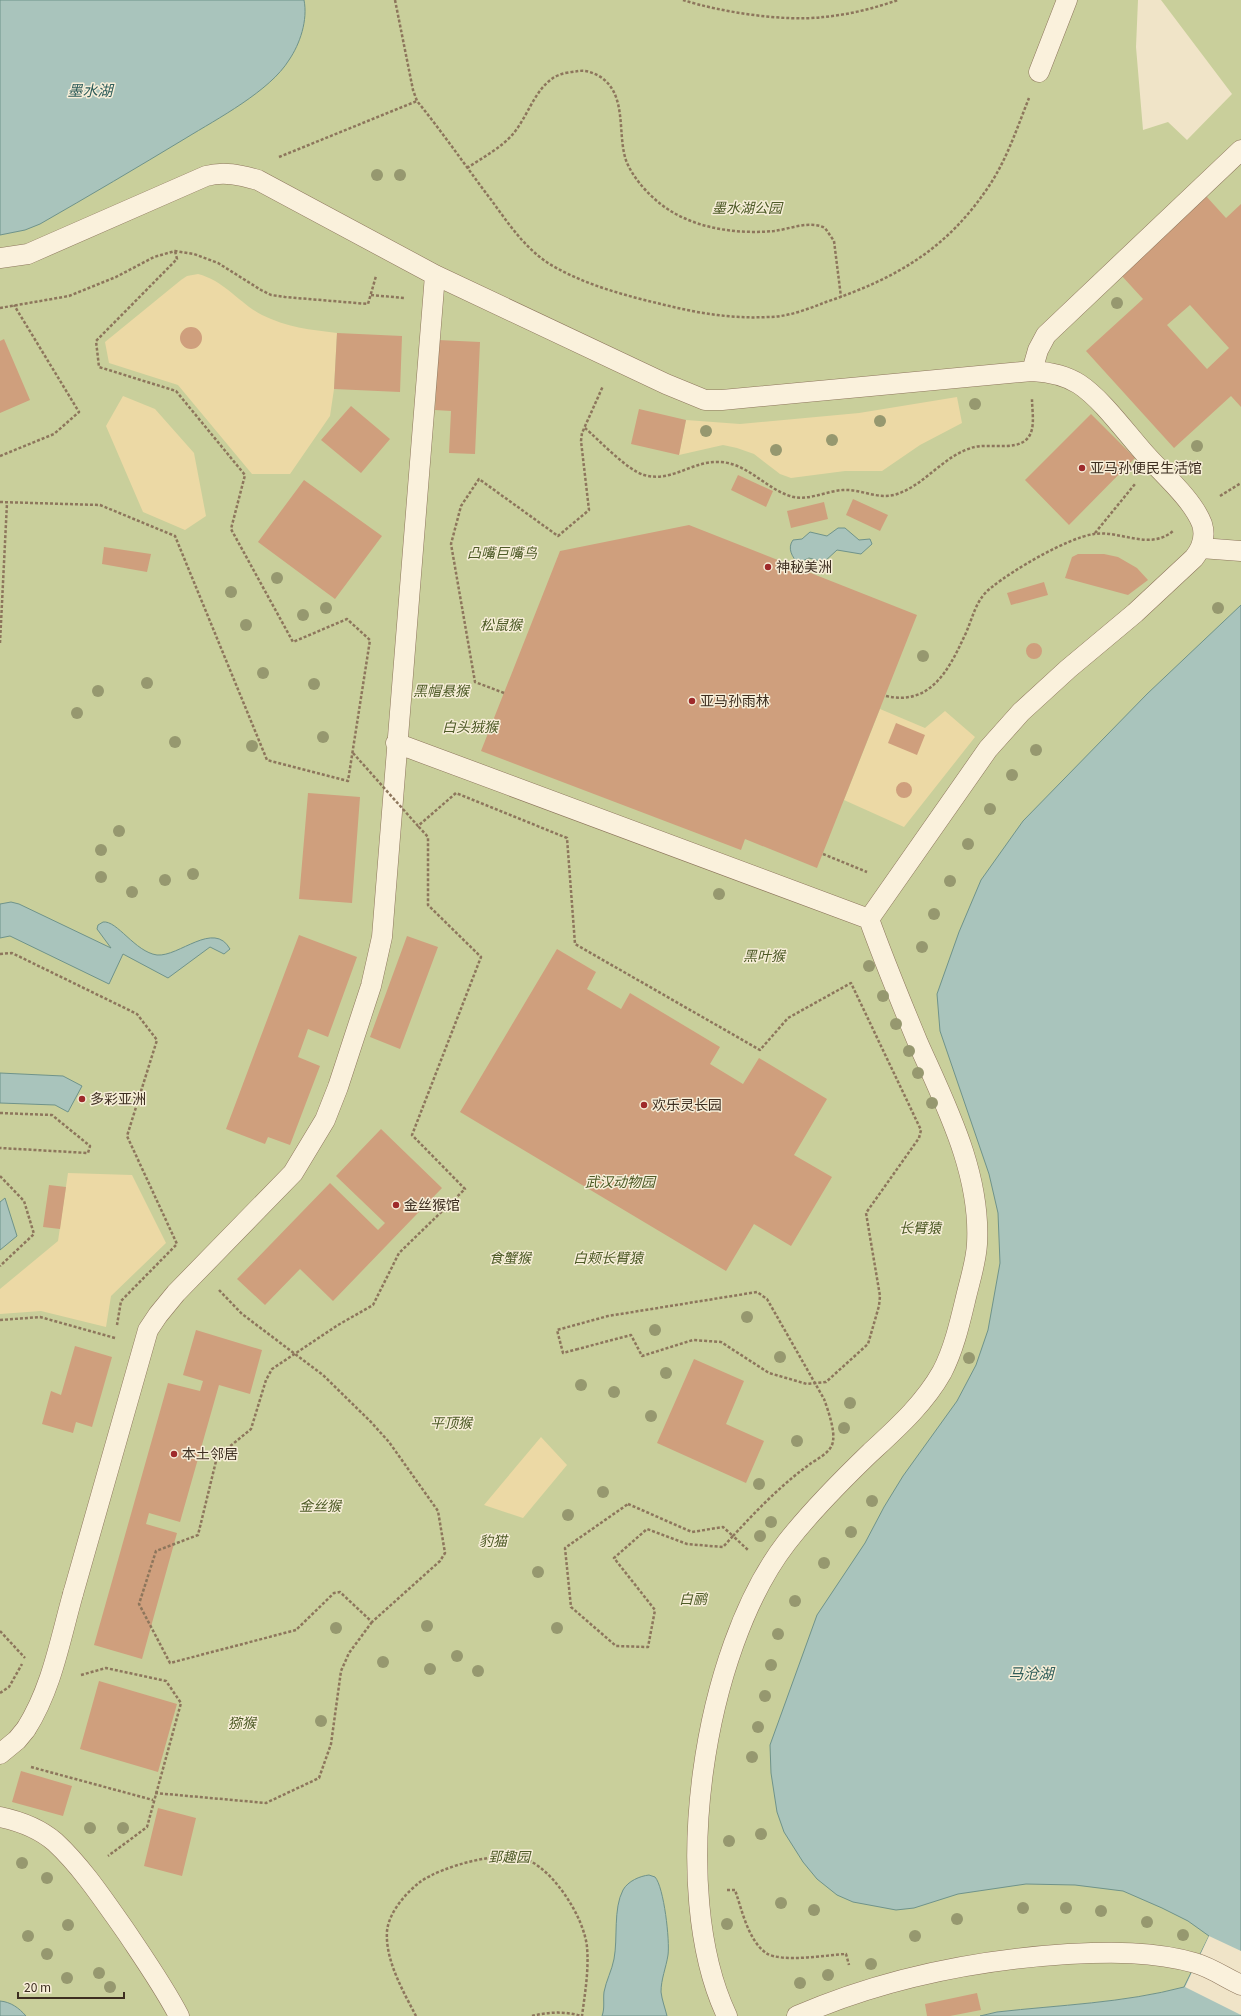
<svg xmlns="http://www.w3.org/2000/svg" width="1241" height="2016" viewBox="0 0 1241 2016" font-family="Georgia,'Noto Sans SC',serif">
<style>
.green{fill:#c9cf9b}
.sand{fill:#ecd9a5}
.water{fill:#a9c4bc;stroke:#6f938a}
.pier{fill:#f0e4c8}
.building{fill:#cf9f7d;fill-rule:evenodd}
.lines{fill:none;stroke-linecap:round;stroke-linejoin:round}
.lane-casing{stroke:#8d765c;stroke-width:21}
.path{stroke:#8d765c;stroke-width:2.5;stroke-dasharray:3 2;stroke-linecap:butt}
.lane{stroke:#faf1dc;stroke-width:20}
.lane-bridge-casing{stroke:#8d765c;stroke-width:21;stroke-linecap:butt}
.path-bridge{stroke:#8d765c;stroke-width:2.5;stroke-dasharray:3 2;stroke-linecap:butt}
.lane-bridge{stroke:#faf1dc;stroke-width:20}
.tree{fill:#96986f}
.poi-dot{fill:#9e2a2b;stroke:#f7eed8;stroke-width:1.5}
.labels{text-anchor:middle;stroke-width:3;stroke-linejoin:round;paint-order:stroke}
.park-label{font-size:14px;font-style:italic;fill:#4d5a26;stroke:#f7eed8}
.poi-label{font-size:14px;fill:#3d2e20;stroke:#f7eed8;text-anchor:start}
.water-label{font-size:15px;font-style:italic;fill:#2f5d5a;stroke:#f7eed8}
</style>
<rect width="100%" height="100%" fill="#f0e4c8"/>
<!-- green -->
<path class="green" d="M0 0H1138L1136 47 1143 130 1168 122 1187 140 1232 94 1161 0H1241V2015L1185 1987C1124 2003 1059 2005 997 2012L980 2016H0Z"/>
<!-- sand -->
<path class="sand" d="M198 274C225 281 239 303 262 315 286 327 311 330 337 333L334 389 330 416 290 474H252L178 385 109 363 105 342 181 280 187 276Z
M123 396 155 409 194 453 206 516 185 530 143 512 106 426Z
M957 397 962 423 920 445 882 471H845L791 478 780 474 754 454 737 448 723 445 679 455 686 420 740 424 859 413Z
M880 709 925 728 945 711 975 737 904 827 844 800Z
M68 1173 132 1175 166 1243 111 1296 106 1327 41 1311 0 1314V1289L58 1241Z
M541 1437 567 1465 523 1518 484 1505Z"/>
<!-- water -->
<path class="water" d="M0 0H304C308 20 300 44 289 60 270 91 217 119 186 138 138 167 89 196 40 224L25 230 0 235Z
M838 528H845L859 540 870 539 872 544 861 554 837 550 824 562 809 558 798 563C792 557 787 548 793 540L802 539 810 532 827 536Z
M1241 605V2016H980L997 2012C1059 2005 1124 2003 1184 1987L1209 1936 1188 1921 1162 1908 1123 1891 1075 1885 1026 1884 958 1894 914 1908 896 1910 853 1902 837 1895 817 1879 803 1862 784 1832 777 1812 771 1773 770 1745 817 1615 865 1543 884 1507 903 1476 957 1401 976 1365 988 1330 1000 1263 998 1213 989 1174 940 1031 937 994 959 932 981 880 1023 821 1147 694Z
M11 902 19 904 111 948 97 929 98 925 103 922C117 920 135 952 157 955 179 957 214 920 230 949L224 954 210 947 168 978 123 954 109 984 10 936 0 938V904Z
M0 1073 63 1076 82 1086 68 1112 55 1105 0 1103Z
M5 1198 17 1236 0 1250V1202Z
M649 1875 655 1877C664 1887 670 1941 668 1955 666 1968 661 1979 661 1992 662 2000 665 2008 667 2016H602C605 2008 603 2000 604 1992 606 1981 612 1970 614 1959 618 1938 613 1909 623 1890 628 1881 640 1876 649 1875Z
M0 2001C11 2002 19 2008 26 2016H0Z"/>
<!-- pier -->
<path class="pier" d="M1209 1936 1241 1951V2015L1185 1987Z"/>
<!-- building -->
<path class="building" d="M1206 196 1226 218 1241 204V407L1231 396 1174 448 1086 351 1143 299 1121 275ZM1190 305 1229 348 1207 369 1167 325Z
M180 338a11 11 0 1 1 22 0a11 11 0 1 1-22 0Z
M337 333 402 336 400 392 334 389Z
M4 339 30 400 0 413V341Z
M438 340 480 342 475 454 449 453 451 411 435 410Z
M351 406 390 439 361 473 321 440Z
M639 409 686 420 679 455 631 444Z
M1091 414 1135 458 1069 525 1025 480Z
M738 475 773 491 766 507 731 490Z
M304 480 382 536 335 599 258 542Z
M853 499 888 515 880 531 846 515Z
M824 502 828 519 791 528 787 511Z
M689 525 917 615 817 868 745 839 741 850 481 751 560 551Z
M104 547 151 554 147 572 102 564Z
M1078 554H1104L1118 557 1137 568 1148 580 1128 595 1065 578 1072 557Z
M1044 582 1048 595 1011 605 1007 593Z
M1026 651a8 8 0 1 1 16 0a8 8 0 1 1-16 0Z
M896 723 925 735 917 755 888 743Z
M896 790a8 8 0 1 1 16 0a8 8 0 1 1-16 0Z
M308 793 360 797 352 903 299 899Z
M299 935 357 957 328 1037 308 1029 298 1057 320 1066 290 1145 268 1137 265 1144 226 1129Z
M407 936 438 947 400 1049 370 1037Z
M557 949 596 972 587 989 621 1009 630 993 720 1047 710 1064 743 1084 759 1058 827 1099 794 1155 832 1177 791 1246 754 1224 726 1271 460 1112Z
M381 1129 442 1188 333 1301 300 1269 265 1305 237 1279 330 1183 378 1230 385 1223 336 1176Z
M49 1185 66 1187 60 1229 43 1227Z
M196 1330 262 1350 250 1394 219 1385 180 1522 149 1513 146 1524 177 1533 142 1659 94 1645 168 1383 200 1391 203 1381 183 1375Z
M75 1346 112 1357 92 1427 76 1422 73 1433 42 1424 51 1391 61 1395Z
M694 1359 744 1381 726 1424 764 1441 746 1483 657 1443Z
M99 1681 177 1704 158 1772 80 1749Z
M21 1771 72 1786 63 1816 12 1802Z
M158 1808 196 1818 182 1876 144 1866Z
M977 1993 981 2010 950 2016H927L925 2004Z"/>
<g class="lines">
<!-- lane casing -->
<g class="lane-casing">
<path id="lane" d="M1039 72 1067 0
M0 258 28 254 206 176C224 171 240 175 258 180L435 275 666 384 705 400H722L1032 371C1049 372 1065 375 1079 384 1102 399 1127 434 1146 455 1163 474 1193 500 1202 524 1206 537 1202 548 1194 558L1135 613 1068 669 1021 712 988 749 869 919C884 961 901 1002 918 1043 946 1106 981 1173 977 1244 976 1262 970 1280 966 1297 960 1322 954 1349 942 1372 924 1404 897 1428 870 1453 841 1481 812 1510 787 1542 703 1650 667 1890 727 2016
M1032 371 1038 350 1046 335 1241 150
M1201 548 1241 551
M396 743 869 919
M73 1594 148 1330 158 1315 176 1293 293 1173 325 1120 338 1087 371 986 382 937 435 275
M0 1754 17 1740 26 1729
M0 1817C19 1821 40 1829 55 1842 83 1868 105 1902 127 1933 145 1960 164 1987 179 2016
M797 2016C882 1979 976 1960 1068 1954 1110 1952 1153 1951 1195 1963 1210 1967 1226 1978 1241 1985"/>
</g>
<!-- path -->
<path class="path" d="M395 0 413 90 417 101C443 133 467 168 492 201 508 223 524 247 548 263 582 284 623 295 661 304 697 313 731 319 768 317 788 317 808 309 826 302 897 278 947 249 989 186 1007 159 1017 128 1029 98
M683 0C720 12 785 22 823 17 848 15 875 8 898 0
M279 157 417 101
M467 168C482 158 501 148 513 134 528 116 534 91 553 78 560 73 571 72 579 71 587 70 593 73 599 76 629 94 616 136 627 163 636 183 656 203 674 213 704 230 741 234 774 231 790 229 810 220 825 228L834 241 841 297
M371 295 404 298
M0 308 69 296 116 277 154 257 175 251 194 254 218 263 261 290 271 295 285 297 368 304 376 276
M585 428C599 440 627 470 644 475 672 483 693 460 720 462 747 463 765 488 790 496 806 502 826 491 843 490 861 489 876 499 894 495 923 487 942 457 971 448 989 441 1026 456 1032 429 1034 420 1032 408 1032 399
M0 456 54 434 79 412 14 305
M1220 496 1241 483
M0 502 100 505 175 536 267 760 348 781 370 640 347 619 293 642 231 529 245 475 176 391 99 367 96 341 177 259 175 251
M1095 533 1135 484
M0 643 7 503
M504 693 475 682 451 544 461 506 479 479 558 536 589 510 581 441 582 433 603 386
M886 696C929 706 948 672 964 637 973 619 975 599 992 587 1013 570 1067 538 1094 534 1120 530 1150 551 1173 531
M823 854 867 872
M0 954 12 953 137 1014 157 1040 127 1136 177 1244 121 1301 117 1325
M0 1113 52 1115 90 1146 88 1153 0 1148
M0 1176 24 1201 34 1234 0 1266
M219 1290 242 1314 323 1375 371 1422 389 1442 438 1511 445 1553 440 1561 372 1622 340 1592 334 1593 296 1630
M0 1320 40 1317 115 1338
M578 1349 563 1353 557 1330 608 1316 757 1292 767 1299 824 1399C828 1410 835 1430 833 1441 832 1452 817 1459 810 1464 781 1485 757 1510 733 1536L748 1550
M628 1504 692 1532 723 1527 733 1536 723 1547 687 1544 647 1529 614 1558 655 1610 648 1647 616 1646 571 1607 565 1548Z
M0 1631 25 1658
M81 1675 106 1668 166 1681 181 1703 147 1827 108 1856
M0 1693 9 1687 22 1664
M31 1767 153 1800
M155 1793 266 1803 319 1778 331 1744 341 1671 349 1653 372 1622
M727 1890H735C742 1910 748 1940 766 1953 781 1963 828 1955 846 1954L849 1965
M416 2016C403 1991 385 1960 387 1931 389 1912 406 1893 420 1882 442 1866 506 1848 530 1861 556 1874 584 1918 587 1947 589 1970 585 1993 582 2016
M532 2016C548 2012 565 2011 581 2016"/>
<!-- lane -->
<use href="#lane" class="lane"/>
<!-- lane-bridge casing -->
<g class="lane-bridge-casing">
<path id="lane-bridge" d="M26 1729C52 1688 60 1640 73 1594"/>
</g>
<!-- path-bridge -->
<path class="path-bridge" d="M353 753 418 826 456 793 567 838 575 944 760 1050 788 1018 851 983 921 1130 919 1138 866 1213 880 1296 879 1306 868 1344 826 1382 807 1384 769 1373 721 1342 693 1340 642 1356 631 1335 578 1349
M296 1630 170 1663 139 1604 156 1551 198 1535 217 1457 251 1429 266 1380 272 1369 338 1325 373 1305 399 1253 465 1189 412 1135 481 957 428 905V837L418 826"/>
<!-- lane-bridge -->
<use href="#lane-bridge" class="lane-bridge"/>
</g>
<!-- trees -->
<g class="tree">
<circle cx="377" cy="175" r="6"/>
<circle cx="400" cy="175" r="6"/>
<circle cx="1117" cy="303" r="6"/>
<circle cx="975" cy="404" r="6"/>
<circle cx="880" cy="421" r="6"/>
<circle cx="706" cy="431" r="6"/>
<circle cx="832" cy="440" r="6"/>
<circle cx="1197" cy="446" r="6"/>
<circle cx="776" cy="450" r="6"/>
<circle cx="277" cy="578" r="6"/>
<circle cx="231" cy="592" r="6"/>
<circle cx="326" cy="608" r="6"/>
<circle cx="1218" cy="608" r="6"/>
<circle cx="303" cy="615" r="6"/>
<circle cx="246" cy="625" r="6"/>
<circle cx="923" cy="656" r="6"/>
<circle cx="263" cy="673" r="6"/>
<circle cx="147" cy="683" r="6"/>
<circle cx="314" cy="684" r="6"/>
<circle cx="98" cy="691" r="6"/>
<circle cx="77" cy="713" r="6"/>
<circle cx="323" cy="737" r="6"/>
<circle cx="175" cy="742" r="6"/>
<circle cx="252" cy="746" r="6"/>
<circle cx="1036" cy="750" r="6"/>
<circle cx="1012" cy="775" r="6"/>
<circle cx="990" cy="809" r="6"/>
<circle cx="119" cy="831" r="6"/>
<circle cx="968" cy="844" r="6"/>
<circle cx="101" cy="850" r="6"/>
<circle cx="193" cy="874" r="6"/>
<circle cx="101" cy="877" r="6"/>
<circle cx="165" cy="880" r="6"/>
<circle cx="950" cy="881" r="6"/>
<circle cx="132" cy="892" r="6"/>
<circle cx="719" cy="894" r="6"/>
<circle cx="934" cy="914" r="6"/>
<circle cx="922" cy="947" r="6"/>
<circle cx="869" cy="966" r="6"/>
<circle cx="883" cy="996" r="6"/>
<circle cx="896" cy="1024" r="6"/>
<circle cx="909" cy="1051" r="6"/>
<circle cx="918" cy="1073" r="6"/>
<circle cx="932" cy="1103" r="6"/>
<circle cx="747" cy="1317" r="6"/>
<circle cx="655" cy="1330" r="6"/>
<circle cx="780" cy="1357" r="6"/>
<circle cx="969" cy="1358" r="6"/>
<circle cx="666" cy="1373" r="6"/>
<circle cx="581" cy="1385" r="6"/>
<circle cx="614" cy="1392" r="6"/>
<circle cx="850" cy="1403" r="6"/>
<circle cx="651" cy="1416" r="6"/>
<circle cx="844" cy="1428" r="6"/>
<circle cx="797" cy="1441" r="6"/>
<circle cx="759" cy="1484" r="6"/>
<circle cx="603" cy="1492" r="6"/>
<circle cx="872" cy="1501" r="6"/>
<circle cx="568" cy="1515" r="6"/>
<circle cx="771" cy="1522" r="6"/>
<circle cx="851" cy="1532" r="6"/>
<circle cx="760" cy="1536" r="6"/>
<circle cx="824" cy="1563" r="6"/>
<circle cx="538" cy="1572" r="6"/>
<circle cx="795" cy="1601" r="6"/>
<circle cx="427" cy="1626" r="6"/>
<circle cx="336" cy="1628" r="6"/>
<circle cx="557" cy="1628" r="6"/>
<circle cx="778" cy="1634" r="6"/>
<circle cx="457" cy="1656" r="6"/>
<circle cx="383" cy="1662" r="6"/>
<circle cx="771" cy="1665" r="6"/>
<circle cx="430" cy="1669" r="6"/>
<circle cx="478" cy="1671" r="6"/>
<circle cx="765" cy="1696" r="6"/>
<circle cx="321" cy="1721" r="6"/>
<circle cx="758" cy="1727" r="6"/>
<circle cx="752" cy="1757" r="6"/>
<circle cx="90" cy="1828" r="6"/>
<circle cx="123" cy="1828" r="6"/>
<circle cx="761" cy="1834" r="6"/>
<circle cx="729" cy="1841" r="6"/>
<circle cx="22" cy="1863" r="6"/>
<circle cx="47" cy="1878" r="6"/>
<circle cx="781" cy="1903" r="6"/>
<circle cx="1023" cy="1908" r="6"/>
<circle cx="1066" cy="1908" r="6"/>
<circle cx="814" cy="1910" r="6"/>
<circle cx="1101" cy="1911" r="6"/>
<circle cx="957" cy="1919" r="6"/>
<circle cx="1147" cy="1922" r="6"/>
<circle cx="727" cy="1924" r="6"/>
<circle cx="68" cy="1925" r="6"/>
<circle cx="1183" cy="1935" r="6"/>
<circle cx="28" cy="1936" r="6"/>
<circle cx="915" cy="1936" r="6"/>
<circle cx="47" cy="1954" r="6"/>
<circle cx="871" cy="1964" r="6"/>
<circle cx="99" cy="1973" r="6"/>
<circle cx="828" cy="1975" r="6"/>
<circle cx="67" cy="1978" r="6"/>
<circle cx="800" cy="1983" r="6"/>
<circle cx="110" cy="1987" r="6"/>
</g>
<!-- markers -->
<g class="poi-dot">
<circle cx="1082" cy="468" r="4"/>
<circle cx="768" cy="567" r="4"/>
<circle cx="692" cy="701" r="4"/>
<circle cx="82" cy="1099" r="4"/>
<circle cx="644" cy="1105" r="4"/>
<circle cx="396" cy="1205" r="4"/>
<circle cx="174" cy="1454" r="4"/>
</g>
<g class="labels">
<!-- park labels -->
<g class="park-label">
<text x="747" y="213">墨水湖公园</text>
<text x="502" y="558">凸嘴巨嘴鸟</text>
<text x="501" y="630">松鼠猴</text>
<text x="441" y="696">黑帽悬猴</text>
<text x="470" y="732">白头狨猴</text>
<text x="764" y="961">黑叶猴</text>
<text x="620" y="1187">武汉动物园</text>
<text x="920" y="1233">长臂猿</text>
<text x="510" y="1263">食蟹猴</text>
<text x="608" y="1263">白颊长臂猿</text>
<text x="451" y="1428">平顶猴</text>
<text x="320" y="1511">金丝猴</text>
<text x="493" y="1546">豹猫</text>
<text x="693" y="1604">白鹂</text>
<text x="242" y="1728">猕猴</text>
<text x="509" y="1862">郢趣园</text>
</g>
<!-- poi labels -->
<g class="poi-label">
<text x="1090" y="473">亚马孙便民生活馆</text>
<text x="776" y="572">神秘美洲</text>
<text x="700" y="706">亚马孙雨林</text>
<text x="90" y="1104">多彩亚洲</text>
<text x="652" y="1110">欢乐灵长园</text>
<text x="404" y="1210">金丝猴馆</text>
<text x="182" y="1459">本土邻居</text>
</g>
<!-- water labels -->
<g class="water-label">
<text x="90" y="96">墨水湖</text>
<text x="1031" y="1679">马沧湖</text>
</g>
</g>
<!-- scale -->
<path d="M18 1992v6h106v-6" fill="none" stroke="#3d2e20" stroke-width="2"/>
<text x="24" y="1992" font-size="12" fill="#3d2e20" stroke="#f7eed8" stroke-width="3" paint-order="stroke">20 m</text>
</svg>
